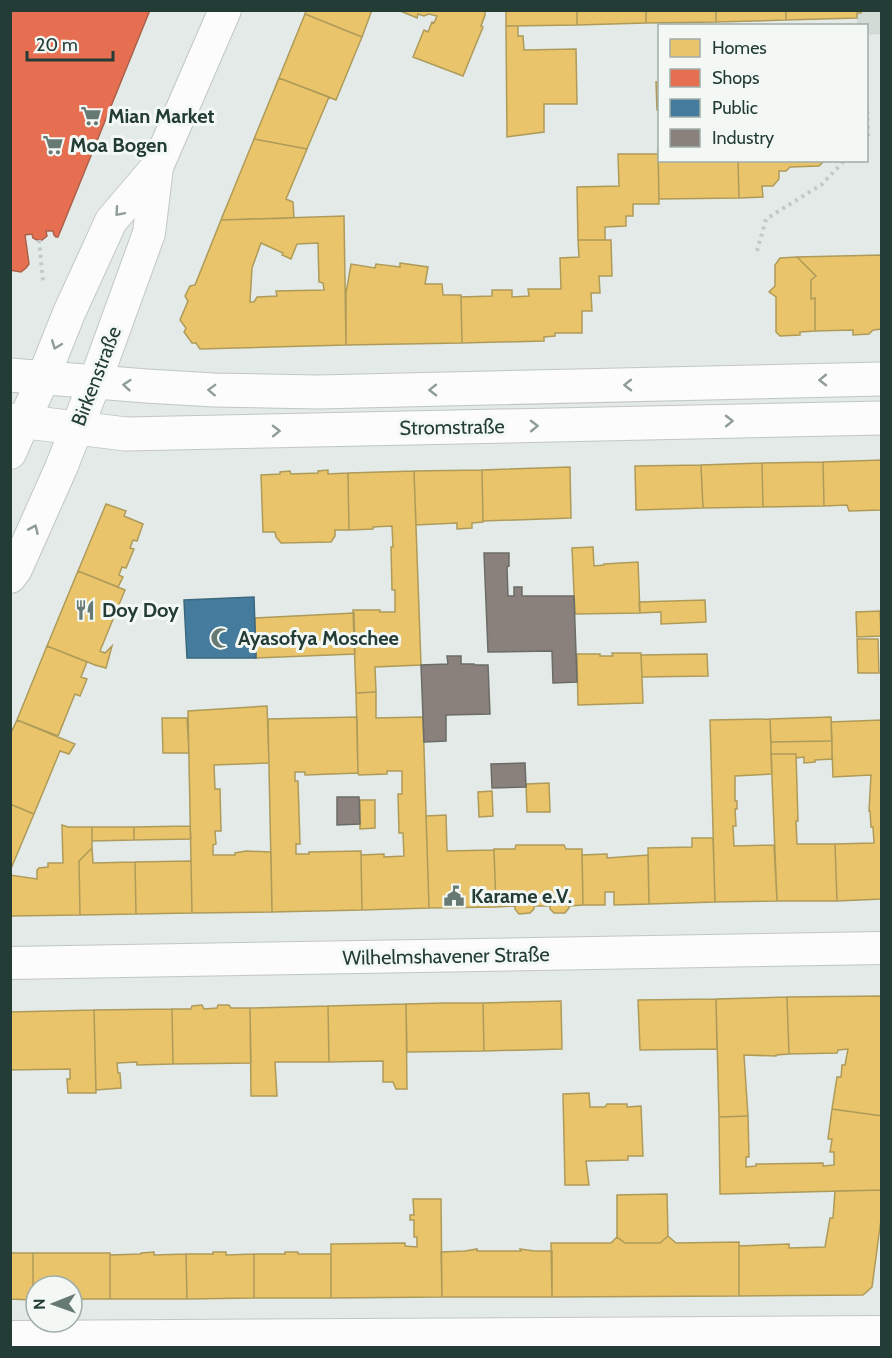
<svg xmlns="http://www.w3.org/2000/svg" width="892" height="1358" viewBox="0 0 892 1358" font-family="Cabin,sans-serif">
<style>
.built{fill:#d3dbd7}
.homes{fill:#e9c46a;stroke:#ae9b5a;stroke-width:1.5;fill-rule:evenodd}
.shops{fill:#e76f51;stroke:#ac6049;stroke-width:1.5}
.public{fill:#457b9d;stroke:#3b687e;stroke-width:1.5}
.industry{fill:#8a817c;stroke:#6b6c67;stroke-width:1.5}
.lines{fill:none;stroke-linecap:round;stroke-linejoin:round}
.street-casing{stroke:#c1c7c4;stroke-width:34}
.secondary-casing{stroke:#c0c7c4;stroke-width:35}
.path{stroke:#c1cac5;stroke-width:4;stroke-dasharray:3 4.5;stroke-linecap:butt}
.street{stroke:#fbfcfb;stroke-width:32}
.secondary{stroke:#fbfcfb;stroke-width:33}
.oneway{stroke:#8f9c98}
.labels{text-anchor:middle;stroke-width:6;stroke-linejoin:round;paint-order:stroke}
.poi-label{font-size:20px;font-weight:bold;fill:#233c35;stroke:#f3f8f5;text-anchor:start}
.street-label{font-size:20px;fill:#233c35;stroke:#f3f8f5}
</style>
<rect width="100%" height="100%" fill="#e4eae7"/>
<!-- built -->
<path class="built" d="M824 11H881V34L867 35 866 26 857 25V18L824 19Z"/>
<!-- homes -->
<path class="homes" d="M306 10H372L362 37 305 14Z
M398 10 485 11V15L481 26 483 27 463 76 413 57 424 30 428 32 432 22 434 23 437 16 429 14 424 16 418 14 417 18Z
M506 10H577V25L506 26Z
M577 10H646V23L577 25Z
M646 10H716V22L646 23Z
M716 10H786V20L716 22Z
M786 10H862V11L861 13H857V18L786 20Z
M305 14 362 37 336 100 279 78Z
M506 26H518V36H523L524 50 576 49 577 104H544V132L507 137Z
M279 78 329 97 307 149 254 139Z
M656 82H660V110H657Z
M254 139 307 149 286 199 293 202 294 218 221 220Z
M658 150H660V160H738L739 198 659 199Z
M618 154H658L659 204H633V216H626V226L605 227V240H578L577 187 619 186Z
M738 160H825L819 166 790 167 786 171H779V179L773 186H762L763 197 739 198Z
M344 216 346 345 200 349 196 343H192L184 332 186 328 180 320 188 301 185 296 190 286 195 285 221 220ZM261 243 283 253 282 255 291 259 297 244 318 243 319 282 323 283 324 290 276 291 277 296 257 297 254 302H250L252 268Z
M578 240H611L612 276H599L600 293H591L592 311H582V333H555V336L544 337V341L462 343 461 297 492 296V290H512V297L529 296 528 289H561L560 258 579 257Z
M882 255V329L873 330 869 334 853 335V330L815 331V298L811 299V280L816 276 797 257Z
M797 257 816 276 811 280V299L815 298V331L800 332V335L780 336 776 332V297L769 292 775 286V265L780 258Z
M400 263 428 267 425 284H442L443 295H461L462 343 346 345V293L351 264 375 268 376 264 400 267Z
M882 460V510L849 511 847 505 824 506 823 462Z
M823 462 824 506 763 507 762 463Z
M762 463 763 507 703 508 701 465Z
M701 465 703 508 636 510 635 466Z
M570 467 571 518 483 521 482 470Z
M328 470V474L348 473 349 530H335V536L331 542 281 543 276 537 275 532H263L261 475 280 474V472L290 471 291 474 318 473V471Z
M482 470 483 522 472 523V528L457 529V523L416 525 414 471Z
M414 471 421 665 375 667 376 692 356 693 353 610H380V612H395V590H392L391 547H393L392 526 373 527V529L349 530 348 473Z
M106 504 126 511 124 516 143 524 137 541 133 540 130 548 134 549 126 568 122 567 119 575 123 577 118 587 78 571Z
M593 547 594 566 604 565V564L638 562 640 613 575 614 572 548Z
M78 571 125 590 100 651 105 653 112 646 106 668 95 665 47 646Z
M705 600 706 622 661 624V612L640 613 639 602Z
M880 611 881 636 857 637 856 612Z
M354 613 355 654 256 658 255 618Z
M857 639H878L879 673H858Z
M47 646 87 662 81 677 87 679 80 696 75 694 58 736 17 720Z
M612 653H641L643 703 578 705 577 654H600V656H613Z
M707 654 708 676 642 677 641 655Z
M376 692V718L423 717 429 908 362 910 361 855 384 854V857L404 856 403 833H399L398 794H402V771H387V774L359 775 358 773 356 693Z
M267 706 269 763 214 765 215 789H220L221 831H215L216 844 213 845V855H235V853L246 851 271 852 272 912 192 913 188 711Z
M357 717 358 773 305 775V772H295V781H298L300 844H296V854H309V852L361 851 362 910 272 912 268 719Z
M831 717 832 741 771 742 770 719Z
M162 718H187L189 753H163Z
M770 719 772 774 735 776V801H737V809H735L736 826H733L734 846 774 845 777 901 715 902 710 720Z
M17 720 75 744 69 754 60 751 34 814 10 804V735Z
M882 720V899L837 901 835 844 874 843 873 827H871L870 811H869L871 775 833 777 831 722Z
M832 741V759L815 760V762L804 763V757L796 758V754H771V742Z
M771 754H796L798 821H796L797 844H835L837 901H777Z
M549 783 550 812H527L526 784Z
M492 791 493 816 479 817 478 792Z
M360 800H375V828L360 829Z
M10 804 34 814 10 871Z
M446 815 447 851 494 850 496 907 429 908 426 816Z
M62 825 68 827H92V848L79 861 80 915 10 916V875L37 879V870L39 868 48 867V863H63Z
M190 826 191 839 134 840V827Z
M92 827H134V840L92 841Z
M692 838H713L715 902 649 904 648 848 692 847Z
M516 845H564L566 849H582L583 905 569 906V908L565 913H554L550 909V906H534V909L530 913 519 914 515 909V906L496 907 494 849H515Z
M92 848 93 863 135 862 136 914 80 915 79 861Z
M607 854V858L648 855 649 904 614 905V892H605V905H583L582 855Z
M191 861 192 913 136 914 135 862Z
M882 996V1116L832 1109 837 1077H841L842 1065H845L848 1049 838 1050 837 1053 789 1054 787 997Z
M787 997 789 1054 776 1055V1056L744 1055 748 1116 719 1117 716 999Z
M716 999 717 1049 640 1050 638 1000Z
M561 1001 562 1049 484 1051 483 1003Z
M445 1003H483L484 1051 407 1052 406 1004Z
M406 1004 407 1089H396L393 1082H383V1061L329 1062 328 1006Z
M202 1005 204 1009 217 1008 218 1005H229L231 1008H250L251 1063 173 1064 172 1009H191L192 1006Z
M328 1006 329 1062H275L277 1096H251L250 1008Z
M172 1009 173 1064 137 1065V1062L117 1063 118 1073H120L121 1088 96 1090 94 1010Z
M94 1010 96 1093H68L67 1079H70V1069L10 1070V1012Z
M589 1093 590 1107H605L607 1104H627V1107L641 1106 643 1156H628V1160L586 1161 589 1185H565L563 1094Z
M832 1109 882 1116V1190L720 1194 719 1117 748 1116 749 1157H746V1167L756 1166V1164L823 1163V1166L834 1165V1152H830L832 1139H828Z
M882 1190V1212L872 1287 863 1295 739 1296V1246L789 1244V1248L825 1247 830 1218H833L835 1191Z
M667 1194 668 1236 660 1243H625L617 1237V1195Z
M413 1199H441L442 1297 331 1298V1244L405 1243V1246L417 1247V1237H414V1220H410V1215H414Z
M668 1236 676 1243 739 1242V1296L552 1297 551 1243H611L617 1237 625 1243H660Z
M477 1249V1251H521L520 1249 534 1251H552V1297H442L441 1252 465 1251Z
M154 1252V1255L186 1254 187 1299H110V1255L141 1254V1253Z
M213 1252H226V1255L254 1254V1298L187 1299 186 1254H213Z
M285 1252H298V1254H331V1298H254V1254H285Z
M10 1253H33V1300L10 1299Z
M33 1253H110V1299H72V1286H36V1300H33Z"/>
<!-- shops -->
<path class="shops" d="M10 10H150L58 237H56L54 235 53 231H46L47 236 42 240H37L33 238 32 234 25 235 29 264 26 268 21 272 10 270Z"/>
<!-- public -->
<path class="public" d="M254 597 256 658H187L184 600Z"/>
<!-- industry -->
<path class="industry" d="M484 553H509V566L507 567 508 596H514V587H522V596H574L577 682 553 683 552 651 488 652Z
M447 656H461V664H474L475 665H488L490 714 446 715V741L424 742 421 665 448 664Z
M525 763 526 787 492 788 491 764Z
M337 797H359L360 824 337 825Z"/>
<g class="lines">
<!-- street casing -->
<g class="street-casing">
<path id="street" d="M10 453 43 378 69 313 111 221 157 167
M10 577 16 569 61 468 95 382 149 233 157 167 225 10
M10 963 882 948
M10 1337 882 1332"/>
</g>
<!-- secondary casing -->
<g class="secondary-casing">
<path id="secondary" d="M10 375 146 386 214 390 318 392 882 379
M10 420 126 434 882 418"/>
</g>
<!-- path -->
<path class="path" d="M866 73 868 136 866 138
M39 240 43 281
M757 251 766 219 821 185 845 160"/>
<!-- street -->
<use href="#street" class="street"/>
<!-- secondary -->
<use href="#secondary" class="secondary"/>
</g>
<!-- one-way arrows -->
<defs><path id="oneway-chevron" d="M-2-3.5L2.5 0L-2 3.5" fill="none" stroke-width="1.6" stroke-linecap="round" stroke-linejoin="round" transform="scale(1.5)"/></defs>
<g class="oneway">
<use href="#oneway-chevron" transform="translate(119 212) rotate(131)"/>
<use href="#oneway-chevron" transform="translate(56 345) rotate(111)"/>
<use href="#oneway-chevron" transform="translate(823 380) rotate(179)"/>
<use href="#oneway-chevron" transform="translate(127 385) rotate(-175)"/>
<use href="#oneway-chevron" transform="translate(628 385) rotate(179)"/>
<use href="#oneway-chevron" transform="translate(212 390) rotate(-178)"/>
<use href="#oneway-chevron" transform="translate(433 390) rotate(179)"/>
<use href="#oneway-chevron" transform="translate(729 421) rotate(-1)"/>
<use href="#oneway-chevron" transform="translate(534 426) rotate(-1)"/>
<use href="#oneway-chevron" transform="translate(276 431) rotate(-1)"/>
<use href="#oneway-chevron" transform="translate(34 529) rotate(-66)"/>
</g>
<!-- icons -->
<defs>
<g id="supermarket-bare" transform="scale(1.62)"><path d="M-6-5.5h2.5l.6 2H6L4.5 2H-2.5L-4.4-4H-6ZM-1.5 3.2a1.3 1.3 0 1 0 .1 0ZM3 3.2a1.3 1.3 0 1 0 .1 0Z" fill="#677973" stroke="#f3f8f5" stroke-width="2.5" paint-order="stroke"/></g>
<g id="restaurant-bare" transform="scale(1.62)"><path d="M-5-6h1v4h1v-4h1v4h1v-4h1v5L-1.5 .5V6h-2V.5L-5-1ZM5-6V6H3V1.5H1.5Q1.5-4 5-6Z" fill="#677973" stroke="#f3f8f5" stroke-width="2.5" paint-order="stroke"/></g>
<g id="mosque-bare" transform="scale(1.62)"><path d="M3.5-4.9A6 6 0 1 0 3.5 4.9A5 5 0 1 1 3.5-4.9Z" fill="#677973" stroke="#f3f8f5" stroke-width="2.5" paint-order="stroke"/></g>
<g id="civic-bare" transform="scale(1.62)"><path d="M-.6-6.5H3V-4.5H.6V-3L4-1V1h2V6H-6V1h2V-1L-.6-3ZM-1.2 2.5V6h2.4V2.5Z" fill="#677973" stroke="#f3f8f5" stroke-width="2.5" paint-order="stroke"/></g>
</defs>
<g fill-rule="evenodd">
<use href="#supermarket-bare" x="91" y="116"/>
<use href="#supermarket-bare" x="53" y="145"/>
<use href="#restaurant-bare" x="85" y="610"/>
<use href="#mosque-bare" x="221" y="638"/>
<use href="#civic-bare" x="454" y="896"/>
</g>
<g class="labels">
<!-- poi labels -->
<g class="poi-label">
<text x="108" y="123">Mian Market</text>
<text x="70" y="152">Moa Bogen</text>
<text x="102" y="617">Doy Doy</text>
<text x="238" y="645">Ayasofya Moschee</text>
<text x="471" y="903">Karame e.V.</text>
</g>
<!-- street labels -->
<g class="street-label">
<text transform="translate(96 376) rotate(-69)" y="7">Birkenstraße</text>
<text transform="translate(452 427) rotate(-1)" y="7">Stromstraße</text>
<text transform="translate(446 956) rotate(-1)" y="7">Wilhelmshavener Straße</text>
</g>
</g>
<!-- border -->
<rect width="892" height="1358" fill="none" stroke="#233c35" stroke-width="24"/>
<!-- legend -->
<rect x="658" y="24" width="210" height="138" fill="#f3f8f5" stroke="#a0ada8" stroke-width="1.5"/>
<rect x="670" y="39" width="30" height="18" fill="#e9c46a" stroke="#a0ada8" stroke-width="1.5"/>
<text x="712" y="54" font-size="18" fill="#233c35">Homes</text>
<rect x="670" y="69" width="30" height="18" fill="#e76f51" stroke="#a0ada8" stroke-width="1.5"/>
<text x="712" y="84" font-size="18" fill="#233c35">Shops</text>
<rect x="670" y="99" width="30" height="18" fill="#457b9d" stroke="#a0ada8" stroke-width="1.5"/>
<text x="712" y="114" font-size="18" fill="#233c35">Public</text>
<rect x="670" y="129" width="30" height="18" fill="#8a817c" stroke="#a0ada8" stroke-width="1.5"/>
<text x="712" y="144" font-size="18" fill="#233c35">Industry</text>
<!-- north arrow -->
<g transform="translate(54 1304) rotate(269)"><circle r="28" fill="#f3f8f5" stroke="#a0ada8" stroke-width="1.5"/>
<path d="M0-4.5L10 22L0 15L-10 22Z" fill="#677973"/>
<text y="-9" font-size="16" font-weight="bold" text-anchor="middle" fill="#233c35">N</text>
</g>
<!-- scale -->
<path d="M27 51v9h86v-9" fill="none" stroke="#233c35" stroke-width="3"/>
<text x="36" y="51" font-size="18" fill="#233c35" stroke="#f3f8f5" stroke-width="4.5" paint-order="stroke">20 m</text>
</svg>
